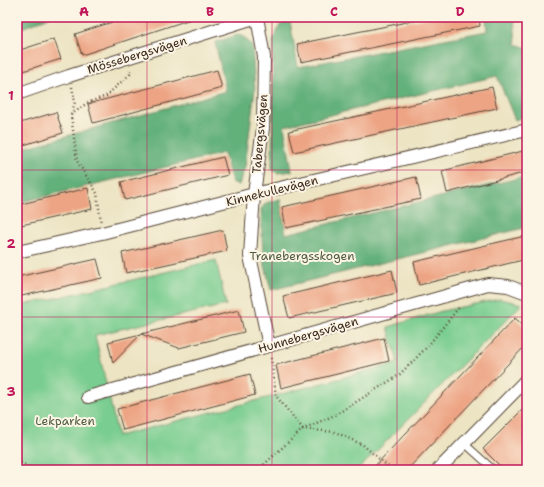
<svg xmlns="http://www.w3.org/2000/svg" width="544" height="487" viewBox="0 0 544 487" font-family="'Shantell Sans',sans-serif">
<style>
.green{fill:#79cd90;stroke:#5a7c57}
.forest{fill:#62b07a;stroke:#4e6d4c}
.building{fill:#eda484}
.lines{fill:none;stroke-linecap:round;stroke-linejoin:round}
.service-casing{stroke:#564637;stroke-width:8}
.minor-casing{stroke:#564637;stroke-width:14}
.path{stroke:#564637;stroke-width:2.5;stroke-dasharray:1 3;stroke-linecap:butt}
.service{stroke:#fff;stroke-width:6}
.minor{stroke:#fff;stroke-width:12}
.grid{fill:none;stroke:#c2185b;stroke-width:1;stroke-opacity:0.55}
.labels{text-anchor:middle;stroke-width:4;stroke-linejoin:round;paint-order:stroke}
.street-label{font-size:12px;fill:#3b2a1e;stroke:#fcf5e5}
.park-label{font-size:12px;fill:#4e5b40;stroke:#fcf5e5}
.neatline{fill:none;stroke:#c2185b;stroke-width:1.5}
.grid-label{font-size:13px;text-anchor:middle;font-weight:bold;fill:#c2185b}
</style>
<rect width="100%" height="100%" fill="#fcf5e5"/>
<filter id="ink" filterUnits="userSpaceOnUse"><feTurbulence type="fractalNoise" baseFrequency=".025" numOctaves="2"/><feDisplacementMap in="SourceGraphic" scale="8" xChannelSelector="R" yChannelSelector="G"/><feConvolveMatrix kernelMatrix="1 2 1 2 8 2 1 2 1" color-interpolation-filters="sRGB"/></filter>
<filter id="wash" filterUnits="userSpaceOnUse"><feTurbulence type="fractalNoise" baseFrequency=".012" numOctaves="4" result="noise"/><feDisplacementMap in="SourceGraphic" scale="16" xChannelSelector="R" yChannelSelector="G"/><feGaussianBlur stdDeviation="0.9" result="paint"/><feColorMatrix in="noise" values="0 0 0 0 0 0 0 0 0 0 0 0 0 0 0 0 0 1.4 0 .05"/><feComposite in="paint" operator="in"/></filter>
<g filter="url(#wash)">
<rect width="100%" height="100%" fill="#ece4c3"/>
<!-- green -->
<path class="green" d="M216 260 226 305 95 335 118 436 270 397 398 363 388 327 442 311 500 299 522 304 358 470H17V306L52 299Z"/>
<!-- forest -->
<path class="forest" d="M17 17H49L17 30Z
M486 17H514L516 44 527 48V116L515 120 497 76 284 126 292 171 277 173 272 169 273 41 280 25 290 21 298 67 487 31Z
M238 35 244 37 252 46 255 89 245 167 239 185 232 182 224 153 17 203V150L226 91 215 42Z
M527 176V236L524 228 271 290 263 258 261 209 266 203 280 199 286 234Z"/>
<g id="blocks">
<!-- building -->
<path class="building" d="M128 17H191V19L82 55 75 34Z
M432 17H479L480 26 301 62 297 44Z
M54 39 61 59 17 73V51Z
M217 70 222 88 93 123 88 104Z
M492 87 497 108 294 152 289 131Z
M56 112 63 133 17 147V124Z
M527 150V172L447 193 442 171Z
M223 157 228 175 125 200 121 182Z
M416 177 421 199 286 228 282 207Z
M88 188 92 209 17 226V205Z
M223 230 227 251 126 273 122 253Z
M525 236 527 244V259L419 285 414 262Z
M97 259 102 278 17 297V277Z
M392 270 397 293 289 318 283 296Z
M239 310 244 332 179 348 141 334Z
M515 318 527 329V344L407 470H371Z
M141 334 113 363 108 342Z
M384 338 389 361 281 388 276 365Z
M250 374 255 395 123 430 117 409Z
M527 405V470H504L483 449Z"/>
</g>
</g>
<g filter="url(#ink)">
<use href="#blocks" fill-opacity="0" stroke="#564637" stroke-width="1"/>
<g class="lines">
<!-- service casing -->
<g class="service-casing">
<path id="service" d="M464 443 494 470"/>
</g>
<!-- minor casing -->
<g class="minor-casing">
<path id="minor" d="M257 17 264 57 263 128 254 194 250 256 269 346
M17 94 69 76 257 17
M17 252 102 233 254 194 527 130
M88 397 488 284 508 286 527 293
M438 470 527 379"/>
</g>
<!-- path -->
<path class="path" d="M72 87 75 102 71 115 77 161 97 193 101 222
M71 115 87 103 106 96 130 74V70
M271 358 276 396 303 429 335 432 363 445 392 470
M17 461 36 470
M258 470 283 447 303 429 337 414 399 375 427 347 460 306"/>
<!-- service -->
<use href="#service" class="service"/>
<!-- minor -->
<use href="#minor" class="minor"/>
</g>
</g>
<!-- grid -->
<path class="grid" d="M147 17V470M272 17V470M397 17V470M17 170H527M17 317H527"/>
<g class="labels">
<!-- street labels -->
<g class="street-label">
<text transform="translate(137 55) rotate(-17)" y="4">Mössebergsvägen</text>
<text transform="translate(260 134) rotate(-85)" y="4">Tabergsvägen</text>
<text transform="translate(272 191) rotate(-14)" y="4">Kinnekullevägen</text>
<text transform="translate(308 335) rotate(-16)" y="4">Hunnebergsvägen</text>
</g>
<!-- park labels -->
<g class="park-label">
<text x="302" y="260">Tranebergsskogen</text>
<text x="65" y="425">Lekparken</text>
</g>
</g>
<!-- margin -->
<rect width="544" height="487" fill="none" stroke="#fcf5e5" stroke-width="44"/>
<rect x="22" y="22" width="500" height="443" class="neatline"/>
<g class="grid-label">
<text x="84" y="16">A</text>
<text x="210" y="16">B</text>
<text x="334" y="16">C</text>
<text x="460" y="16">D</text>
<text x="11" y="100">1</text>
<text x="11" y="248">2</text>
<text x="11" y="396">3</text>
</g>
</svg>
